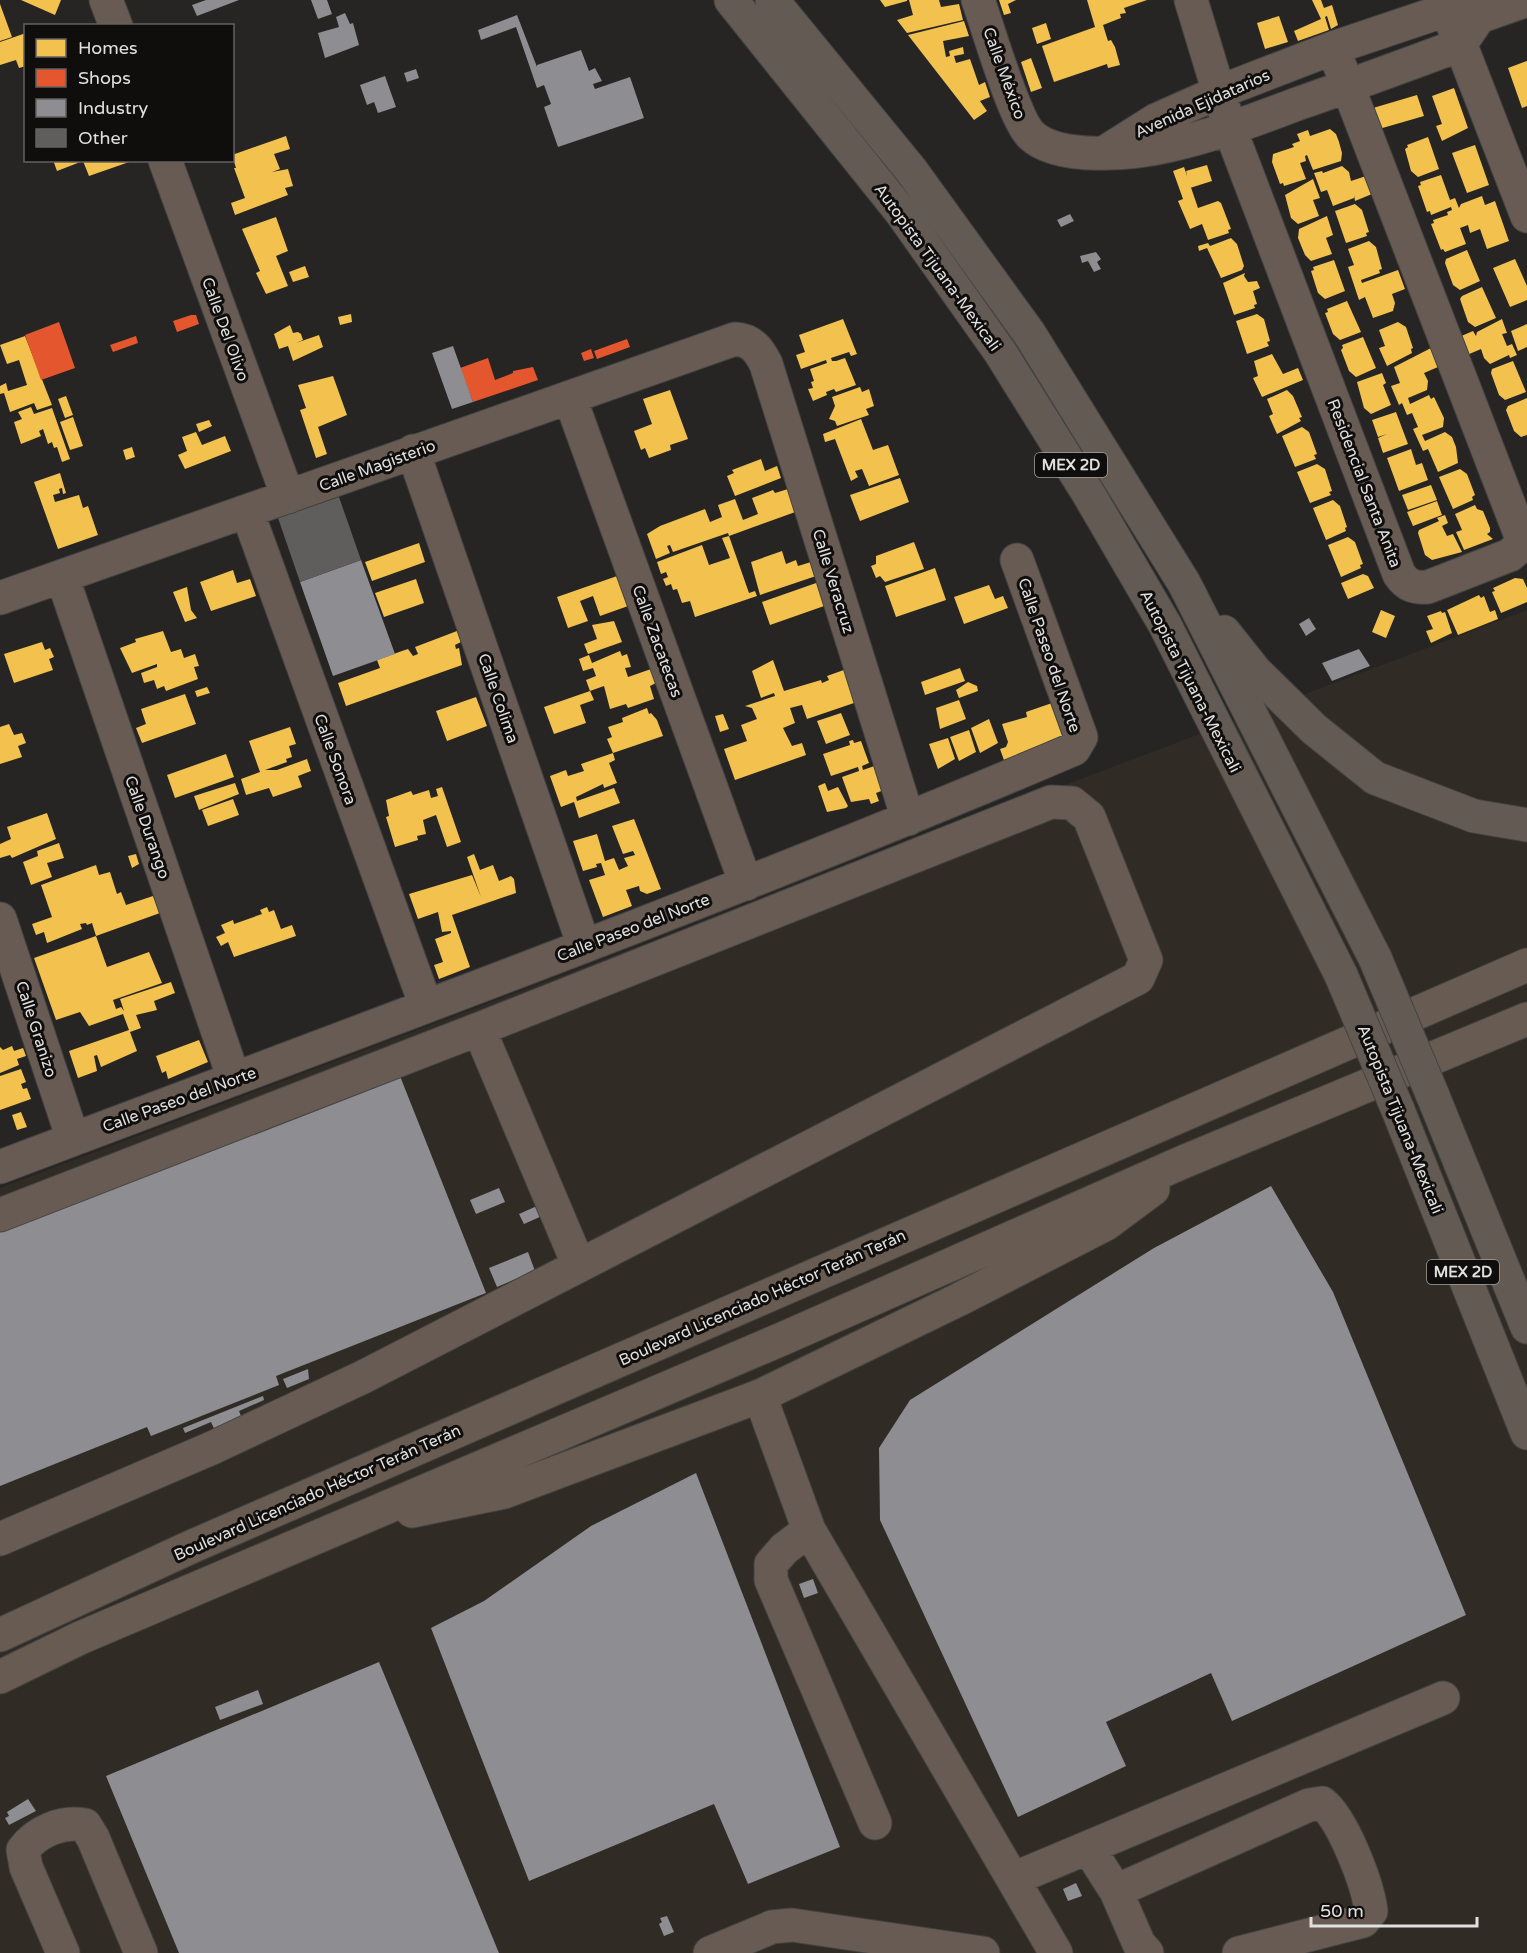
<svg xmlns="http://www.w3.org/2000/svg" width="1527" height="1953" viewBox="0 0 1527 1953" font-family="'Varela Round',sans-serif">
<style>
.built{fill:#302b24}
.homes{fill:#f2c14e}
.shops{fill:#e4572e}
.industry{fill:#8d8d92}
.building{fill:#5f5e5c}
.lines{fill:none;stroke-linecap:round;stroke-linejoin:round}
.minor-casing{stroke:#434342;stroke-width:35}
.major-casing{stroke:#434342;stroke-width:35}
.highway-casing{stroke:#434342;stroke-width:35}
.minor{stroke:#675b53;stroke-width:33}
.major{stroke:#685b52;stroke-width:33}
.highway{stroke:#635a53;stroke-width:33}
.highway-bridge-casing{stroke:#434342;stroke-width:35;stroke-linecap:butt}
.highway-bridge{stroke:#635a53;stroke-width:33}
.labels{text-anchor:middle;stroke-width:6;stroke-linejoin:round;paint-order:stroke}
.shield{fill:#0f0e0d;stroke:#a3a1a0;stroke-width:1.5}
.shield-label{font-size:15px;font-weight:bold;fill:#e2e0df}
.street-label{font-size:16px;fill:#e2e0df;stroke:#0f0e0d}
</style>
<rect width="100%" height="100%" fill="#262523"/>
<!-- built -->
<path class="built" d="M1527 610V1953H0V1188Z"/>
<!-- homes -->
<path class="homes" d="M21 0H61L55 15Z
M880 0H907V1L885 7Z
M909 0H939L941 7 959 4 963 20 907 33 897 20 913 15Z
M999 0H1016L1008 4 1011 13 1004 15Z
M1087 0H1147L1124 8 1126 13 1120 14 1121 18 1103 25 1108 41 1111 40 1115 47 1120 65 1108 68 1107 64 1054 82 1042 46 1095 27Z
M1312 0H1321L1324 8 1332 5 1338 25 1331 29 1327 16 1325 17 1329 30 1298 41 1294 31 1321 19Z
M0 4 12 37 0 41Z
M1279 16 1288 42 1265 49 1257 23Z
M964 21 969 36 943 41 946 57 950 56 949 51 963 47 964 54 954 56 956 63 970 59 979 85 985 82 990 97 980 101 987 111 974 120 908 35Z
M1046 23 1051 39 1037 44 1032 28Z
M26 33V66L19 68 16 60 0 65V42Z
M1031 58 1042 88 1031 92 1021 62Z
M1527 61V106L1522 108 1508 68Z
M1454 88 1468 128 1442 141 1436 126 1442 124 1432 96Z
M1417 95 1424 116 1379 129 1373 108Z
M1330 129 1336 134 1339 142 1342 153 1341 161 1313 170 1307 155 1305 156 1306 161 1300 163 1306 179 1284 186 1283 183 1280 184 1272 162 1273 154 1294 147 1292 144 1300 141 1297 134 1308 130 1310 136Z
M286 136 290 149 274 154 280 169 272 172 288 169 293 186 285 188 288 195 235 215 231 203 245 198 234 168H236L232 155Z
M1428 137 1439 169 1418 177 1411 171 1405 149 1408 147 1407 145Z
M1475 145 1489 185 1467 193 1452 153Z
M53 160H132V161L89 176 83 161 57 171Z
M1207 165 1212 181 1190 188 1186 171Z
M1342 166 1349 172 1351 181 1366 176 1372 194 1355 201 1354 195V198L1333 206 1327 190 1321 192 1314 173 1322 171 1323 173Z
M1184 167 1198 208 1218 201 1221 203 1231 229 1228 230 1229 233 1208 240 1202 224 1190 229 1178 201 1183 199 1173 171Z
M1441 175 1450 200 1455 198 1459 208 1461 204 1482 196 1485 205 1495 201 1509 241 1487 249 1480 229 1470 233 1468 225 1460 228 1466 244 1445 252 1443 249 1441 250 1431 224 1434 223 1433 220 1448 215 1447 212 1452 210 1451 207 1431 215 1430 211 1427 212 1418 186 1421 185 1420 182Z
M1313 179 1320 198 1313 200 1319 216 1298 224 1291 218 1285 195Z
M1355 204 1362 210 1369 232 1366 233 1367 236 1346 243 1335 211Z
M1327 216 1333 235 1326 238 1332 254 1311 261 1305 255 1298 238 1299 229Z
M276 217 288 251 276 256 288 286 266 294 256 273 260 271 242 229Z
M1231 238 1237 244 1244 266 1242 270 1221 278 1207 248 1199 251 1198 246 1208 243 1210 246Z
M1369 241 1376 247 1382 269 1379 270 1380 273 1361 280 1362 283 1398 270 1405 289 1392 294 1395 303 1393 311 1373 318 1365 297 1359 300 1348 267 1354 265 1348 249Z
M1467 250 1480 281 1460 290 1453 285 1445 263 1446 259Z
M1515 259 1527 286V300L1510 307 1493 268Z
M1334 260 1345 291 1325 299 1318 293 1311 271 1314 270 1313 267Z
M305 266 309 277 293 282 289 272Z
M1245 273 1244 276 1248 282 1257 281 1260 288 1253 291 1257 304 1254 305 1255 308 1234 315 1223 283Z
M1482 287 1496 318 1475 327 1468 322 1460 299 1462 296Z
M1347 301 1361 332 1340 340 1333 334 1325 313 1328 312 1327 309Z
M351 314 352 322 340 325 338 317Z
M1257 314 1264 319 1270 341 1267 342 1269 346 1247 354 1236 321Z
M843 319 857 354 851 356 849 352 831 358 832 361H836L845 358 856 385 836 392 834 389 826 392 827 395 813 401 808 389 813 388 811 382 814 381 810 369 827 363 826 360 801 369 796 355 805 352 799 335Z
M1502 319 1507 333 1502 334 1507 346 1512 344 1517 355 1510 358 1509 355 1490 364 1484 358 1481 349 1467 355 1459 337 1473 331 1476 336 1477 332Z
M1398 322 1406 327 1413 348 1411 349 1412 353 1387 366 1379 348 1385 346 1379 330Z
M1527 324V347L1518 351 1511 331Z
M290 325 293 333 298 332 301 334 303 340 296 343 319 335 323 347 293 361 288 346 279 349 274 334Z
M25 336 52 405 37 410 34 403 10 412 4 393 0 394V386L6 383 8 391 27 385 19 360 7 364 0 345Z
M1363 337 1376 368 1356 377 1349 371 1341 350 1343 348 1342 345Z
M1431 348 1438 367 1424 373 1428 381 1427 390 1408 398 1410 404 1429 395 1431 399 1434 397 1444 418 1443 427 1422 435 1425 441 1445 432 1452 437 1456 447 1458 463 1438 472 1428 449 1423 451 1413 429 1418 427 1412 413 1407 415 1402 403 1399 405 1391 386 1400 383 1394 367Z
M1272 354 1283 374 1298 368 1303 380 1262 397 1253 378 1258 376 1254 361Z
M1513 361 1526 392 1505 400 1499 395 1491 373 1492 369Z
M1382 373 1386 383 1383 385 1391 405 1371 414 1364 408 1357 382Z
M333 376 347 415 318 427 327 454 316 458 300 410 306 408 298 385Z
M860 387 862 392 869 389 874 406 866 409 869 415 837 426 835 421 829 419 835 406 832 397Z
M670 390 688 439 670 445 671 450 649 458 645 448 641 450 634 431 652 424 643 399Z
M1287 390 1293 396 1302 417 1299 418 1301 421 1277 434 1269 416 1273 414 1267 399Z
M66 396 73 415 65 418 58 399Z
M1527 398V435L1521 437 1514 431 1506 410 1508 406Z
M31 407 34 414 52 408 70 459 62 462 57 447 54 448 52 442 48 444 43 429 39 431 41 436 21 444 14 422 22 419 18 412Z
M1396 412 1408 444 1383 453 1378 438 1387 434 1378 437 1372 420Z
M73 417 83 446 70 450 60 422Z
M861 419 873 450 888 445 899 475 869 486 862 469 855 471 858 477 851 481 835 439 825 442 823 434Z
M209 420 212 426 199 432 196 424Z
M1302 427 1309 432 1317 454 1314 455 1316 459 1295 467 1282 436Z
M196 432 202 445 225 436 231 451 185 469 178 455 187 451 182 437Z
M132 447 135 457 126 460 123 450Z
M1411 449 1416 465 1422 463 1428 480 1399 491 1387 458Z
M761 459 765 471 777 466 781 478 735 496 727 476 734 473 732 470Z
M1317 464 1325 469 1332 491 1329 492 1331 495 1310 503 1297 472Z
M1460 469 1467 474 1475 495 1472 497 1473 500 1453 509 1439 477Z
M60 473 66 493 63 494 62 488 59 489 60 493 53 495 55 502 79 495 83 508 88 506 98 535 58 549 34 482Z
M900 478 909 502 860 521 850 495Z
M1431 485 1437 500 1408 510 1402 495Z
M788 489 798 511 729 536 749 593 755 591 757 596 695 617 690 601 682 603 677 589 673 590 671 584 666 586 663 579 668 577 666 572 661 574 657 562 702 545 709 565 730 558 722 538 729 536 728 533 673 552 670 545 667 546 670 553 656 559 647 534 660 526 705 509 710 522 722 517 718 505 735 499 743 520 758 514 752 498 773 490 775 493Z
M1333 500 1340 506 1347 527 1345 528 1346 531 1326 540 1313 508Z
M1437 501 1442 515 1413 526 1407 512Z
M1475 505 1477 509 1483 511 1490 528V532L1487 534 1493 539 1464 550 1456 532 1462 530 1455 514Z
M1445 515 1448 523 1442 526 1447 536 1453 534 1462 552 1432 560 1425 555 1418 533 1419 530 1439 521 1437 518Z
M1348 537 1355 542 1363 564 1360 565 1361 568 1341 577 1328 545Z
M914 542 924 569 885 582 880 576 876 578 871 566 876 564V556Z
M419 543 425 562 372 581 365 562Z
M782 551 786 564 796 560 798 566 811 562 816 576 760 595 751 562Z
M935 568 946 600 896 617 885 586Z
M233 570 237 583 250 579 256 596 211 611 200 582Z
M1363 574 1368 576 1374 588 1348 599 1341 583Z
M620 575 631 605 600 616 593 596 580 601 588 621 568 628 557 597Z
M1515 578 1523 579 1527 588V602L1501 613 1492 592 1495 591 1493 588Z
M416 579 424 603 384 617 375 593Z
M819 582 827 605 770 625 762 602Z
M989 585 995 599 1003 596 1008 608 964 624 954 597Z
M187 587 191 610 197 618 185 622 173 592Z
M1479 595 1481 598 1484 596 1490 612 1495 610 1498 619 1458 635 1447 610Z
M1381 610 1395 616 1386 638 1372 632Z
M1441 611 1442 613 1445 612 1452 633 1431 643 1426 631 1433 629 1427 616Z
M614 621 622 642 588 654 584 644 597 639 592 625Z
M163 631 171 652 181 649 184 658 195 654 199 666 194 667 198 679 166 691 164 686 157 689 154 680 144 683 141 673 157 667V664L132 673 120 648 136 642 135 639Z
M457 631 461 642 455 645 456 649 459 648 462 665 346 706 338 683 380 668 377 660 402 651 408 649 413 656 418 654 415 647Z
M42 642 45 650 50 648 54 657 49 659 53 670 14 683 4 654Z
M620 651 622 656 627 654 631 667 625 668 628 677 654 668 658 682 650 686 654 699 628 708 626 704 610 709 604 686 590 691 586 680 596 676 593 668 583 671 579 659 589 655 592 663Z
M773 660 784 691 821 680 822 683 829 680 827 676 855 666 854 703 807 719 802 705 790 708 795 723 783 728 792 746 802 743 806 755 735 780 724 749 747 741 741 725 757 719 752 708 745 706 775 696 774 693 761 698 752 671Z
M960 668 965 681 925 695 921 682Z
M968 682 977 686 978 691 959 698 956 690Z
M207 687 210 693 197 697 195 691Z
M590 691 594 700 580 705 586 723 554 734 544 707Z
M185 694 196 724 142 743 136 728 146 724 141 709Z
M476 697 487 726 447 741 436 711Z
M959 700 966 719 940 729 936 708Z
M1052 703 1066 738 1005 763 1000 749 1006 747 1008 742 1002 724 1027 717 1026 712Z
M647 708 649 714 651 713 657 720 663 736 613 753 615 760 609 763 617 783 604 788 603 784 576 797 577 801 614 788 620 803 579 818 574 802 561 807 550 776 566 770 568 776 584 771 581 764 613 753 607 739 612 737 608 727 623 722 622 718Z
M841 713 850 735 826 744 817 721Z
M723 714 729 729 720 732 715 716Z
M989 719 998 743 980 753 971 728Z
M9 724 14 735 22 733 26 743 18 746 22 757 0 764V727Z
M290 727 296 744 289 746 292 757 286 759 287 762 265 770H277L307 759 311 771 298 776 302 787 273 797 269 788 246 795 241 779 260 772 249 741Z
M969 730 976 752 959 761 950 737Z
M948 738 955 759 938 769 929 744Z
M853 740 854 743 861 741 869 763 862 766 863 770 883 763 884 790 876 793 879 801 871 804 869 799 851 802 842 777 859 771 858 767 831 776 823 754 850 745 849 741Z
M226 754 234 777 175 798 167 775Z
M235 783 239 794 199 810 194 796Z
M825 783 828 791 838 787 848 806 846 808 827 812 818 786Z
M442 787 461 842 447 847 436 815 423 820 426 834 417 836 418 840 395 847 386 817 389 816 386 800 411 791 413 795 429 790 431 798 438 796 436 789Z
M233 799 239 815 208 826 202 810Z
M47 813 56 839 12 858 10 855 0 858V844L11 839 7 827Z
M634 819 661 889 647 894 640 891 639 886 626 890 632 906 603 917 589 880 605 875 601 863 596 864 597 867 583 871 573 841 597 834 605 861 614 858 619 870 628 866 624 858 635 855 633 851 623 854 612 826Z
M59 843 64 858 47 863 52 877 31 885 23 862 38 856 37 851Z
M136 854 139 864 132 868 128 856Z
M474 854 480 870 493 865 499 881 511 876 514 879 516 893 452 915 470 967 439 979 434 965 443 962 435 939 451 933V931L442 932 438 912 418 919 409 894 472 875 481 897 467 857Z
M96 865 99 875 110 872 117 894 121 892 126 905 153 896 160 913 96 936 92 923 87 925 86 923 80 924 82 929 47 943 44 932 36 935 32 924 52 917 41 885Z
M267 907 269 912 274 910 281 929 292 925 296 936 234 957 228 942 221 946 216 937 225 933 221 925 233 920 234 924 262 914 260 910Z
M96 936 107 967 149 952 162 983 113 1000 116 1009 121 1007 124 1011 120 999 171 982 175 993 154 1001 157 1010 136 1015 141 1028 130 1032 137 1051 101 1067 97 1055 94 1056 97 1071 78 1078 69 1051 129 1030 123 1014 89 1026 80 1012 56 1020 34 958Z
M199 1040 208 1062 168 1079 166 1071 162 1073 156 1056Z
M12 1046 14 1051 23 1048 26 1056 17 1059 19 1065 0 1073V1047L3 1050Z
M21 1069 26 1082 21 1084 23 1089 27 1088 31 1099 0 1110V1076Z
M21 1112 27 1127 17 1130 12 1115Z"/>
<!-- shops -->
<path class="shops" d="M191 315H196L199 324 177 332 173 321Z
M59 322 75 368 41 380 25 335Z
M136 336 138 343 113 352 110 345Z
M627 339 630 347 597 359 594 351Z
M591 349 594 358 584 361 581 353Z
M488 358 495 380 513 373V371L533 367 538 380 473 402 460 368Z"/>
<!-- industry -->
<path class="industry" d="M206 0H239L197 16 192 5Z
M311 0H327L332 14 318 19Z
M345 13 350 24 353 23 359 45 325 58 318 33 339 27 336 17Z
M517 15 537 67V65L581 50 589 71 595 68 602 81 593 84 595 89 630 77 644 118 558 147 544 107 551 104 544 85 537 88 516 27 481 40 478 30Z
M416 69 419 78 407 82 404 73Z
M385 76 396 107 378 113 374 102 367 105 360 85Z
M1070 214 1074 221 1061 227 1057 220Z
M1096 252 1101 259 1097 262 1101 269 1094 272 1088 261 1082 263 1080 256Z
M453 346 473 402 452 409 432 353Z
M361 560 395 654 333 676 300 582Z
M1309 618 1316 629 1306 636 1299 624Z
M1359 649 1370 666 1332 681 1322 663Z
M396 1066 486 1293 276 1376 279 1385 151 1436 147 1427 0 1486V1224Z
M1271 1186 1333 1292 1466 1615 1232 1721 1211 1673 1106 1722 1126 1766 1018 1817 880 1520 879 1448 910 1400 1154 1248Z
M499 1188 505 1202 476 1214 470 1200Z
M537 1206 542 1216 524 1224 519 1214Z
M528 1252 535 1271 497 1287 489 1268Z
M308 1369 309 1379 287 1388 283 1379Z
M263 1396 264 1400 239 1411 243 1421 216 1433 211 1422 185 1433 183 1428Z
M696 1473 840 1847 748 1884 714 1804 529 1881 431 1628 484 1601 591 1526Z
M813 1579 818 1593 804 1598 799 1584Z
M379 1662 499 1953H179L106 1776Z
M258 1690 263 1704 220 1720 215 1707Z
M28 1799 36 1811 9 1825 5 1818 9 1816 7 1812Z
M1076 1883 1082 1896 1068 1901 1063 1889Z
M667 1916 674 1932 664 1936 659 1924 662 1922 660 1918Z"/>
<!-- building -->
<path class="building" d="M339 497 361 560 300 582 278 518Z"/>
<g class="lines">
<!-- minor casing -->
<g class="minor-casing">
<path id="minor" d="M106 0 116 26
M978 0C988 27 1014 119 1031 135 1058 161 1133 154 1167 146 1212 136 1255 120 1297 104 1352 85 1406 65 1460 45L1479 17
M1191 0 1230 129 1399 574C1407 586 1415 588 1428 587L1510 555 1518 548 1521 536 1333 48
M1453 25 1527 216
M1107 151 1156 120 1219 92 1333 48 1449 9 1479 17 1527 0
M165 160 288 497
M570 398 746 884
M413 451 584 946
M247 511 426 1006
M62 576 234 1079
M0 598 735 339C752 340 759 350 766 364L908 819
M0 919 73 1139
M0 1167C359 1031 720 900 1074 749L1081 737 1017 560
M0 1215 479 1029 579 1266
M760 1396 809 1530 1056 1953
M809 1530 784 1549 771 1564V1580L875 1823
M0 1539 212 1448 363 1377 1138 978 1146 960 1089 817 1072 803 1051 802 479 1029
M1089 1849 1116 1891 1139 1944 1147 1953
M1013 1879 1443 1698
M1116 1891 1309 1805 1322 1803C1343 1819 1368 1885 1371 1911L1363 1921 1239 1953
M63 1953 26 1867 23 1850C37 1831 62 1821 85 1825L93 1838 141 1953
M710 1953 772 1927 792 1925 983 1953"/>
</g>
<!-- major casing -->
<g class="major-casing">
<path id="major" d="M412 1511 504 1492 760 1396 960 1299 1106 1224 1153 1189
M0 1635 193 1546 1527 965
M0 1677 80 1638 782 1339 1183 1162 1527 1019"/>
</g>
<!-- highway casing -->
<g class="highway-casing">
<path id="highway" d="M731 0 901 212 1000 352 1088 493 1165 625 1341 975
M772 0 911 170 1029 333 1184 583 1375 958
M1224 632 1255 671 1314 729 1375 778 1474 816 1527 825
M1433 1096 1527 1327
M1398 1110 1527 1433"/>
</g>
<!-- minor -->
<use href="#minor" class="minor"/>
<!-- major -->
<use href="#major" class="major"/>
<!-- highway -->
<use href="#highway" class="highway"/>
<!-- highway-bridge casing -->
<g class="highway-bridge-casing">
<path id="highway-bridge" d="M1375 958 1433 1096
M1341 975 1398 1110"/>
</g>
<!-- highway-bridge -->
<use href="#highway-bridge" class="highway-bridge"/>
</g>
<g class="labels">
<!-- shield labels -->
<g class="shield">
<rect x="1035" y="453" width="72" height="24" rx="4.5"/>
<rect x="1427" y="1260" width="72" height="24" rx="4.5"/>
</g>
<g class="shield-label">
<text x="1071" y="470">MEX 2D</text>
<text x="1463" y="1277">MEX 2D</text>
</g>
<!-- street labels -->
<g class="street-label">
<text transform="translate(1005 73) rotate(70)" y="6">Calle México</text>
<text transform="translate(1202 103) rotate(-24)" y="6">Avenida Ejidatarios</text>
<text transform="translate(938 267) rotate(54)" y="6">Autopista Tijuana-Mexicali</text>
<text transform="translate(226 329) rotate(70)" y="6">Calle Del Olivo</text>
<text transform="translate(377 465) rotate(-20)" y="6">Calle Magisterio</text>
<text transform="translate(1365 483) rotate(69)" y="6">Residencial Santa Anita</text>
<text transform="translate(834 581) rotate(73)" y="6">Calle Veracruz</text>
<text transform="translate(658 641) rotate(70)" y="6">Calle Zacatecas</text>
<text transform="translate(1050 655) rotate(71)" y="6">Calle Paseo del Norte</text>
<text transform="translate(1191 681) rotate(63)" y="6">Autopista Tijuana-Mexicali</text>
<text transform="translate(499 698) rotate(71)" y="6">Calle Colima</text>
<text transform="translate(336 759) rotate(70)" y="6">Calle Sonora</text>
<text transform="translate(148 827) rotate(71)" y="6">Calle Durango</text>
<text transform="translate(633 927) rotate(-21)" y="6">Calle Paseo del Norte</text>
<text transform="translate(37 1029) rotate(72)" y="6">Calle Granizo</text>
<text transform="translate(179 1099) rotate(-20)" y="6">Calle Paseo del Norte</text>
<text transform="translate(1401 1119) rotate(68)" y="6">Autopista Tijuana-Mexicali</text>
<text transform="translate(762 1297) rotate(-24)" y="6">Boulevard Licenciado Héctor Terán Terán</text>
<text transform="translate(317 1492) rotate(-24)" y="6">Boulevard Licenciado Héctor Terán Terán</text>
</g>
</g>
<!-- legend -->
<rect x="24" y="24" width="210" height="138" fill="#0f0e0d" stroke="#636261" stroke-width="1.5"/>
<rect x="36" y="39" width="30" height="18" fill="#f2c14e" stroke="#636261" stroke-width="1.5"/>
<text x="78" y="54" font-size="18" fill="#e2e0df">Homes</text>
<rect x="36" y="69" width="30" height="18" fill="#e4572e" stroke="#636261" stroke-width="1.5"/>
<text x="78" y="84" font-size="18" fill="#e2e0df">Shops</text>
<rect x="36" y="99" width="30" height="18" fill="#8d8d92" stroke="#636261" stroke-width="1.5"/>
<text x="78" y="114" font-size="18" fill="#e2e0df">Industry</text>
<rect x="36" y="129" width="30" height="18" fill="#5f5e5c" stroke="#636261" stroke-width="1.5"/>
<text x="78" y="144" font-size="18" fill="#e2e0df">Other</text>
<!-- scale -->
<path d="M1311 1917v9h166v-9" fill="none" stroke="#e2e0df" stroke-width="3"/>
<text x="1320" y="1917" font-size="18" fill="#e2e0df" stroke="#0f0e0d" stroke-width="4.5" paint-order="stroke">50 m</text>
</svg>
